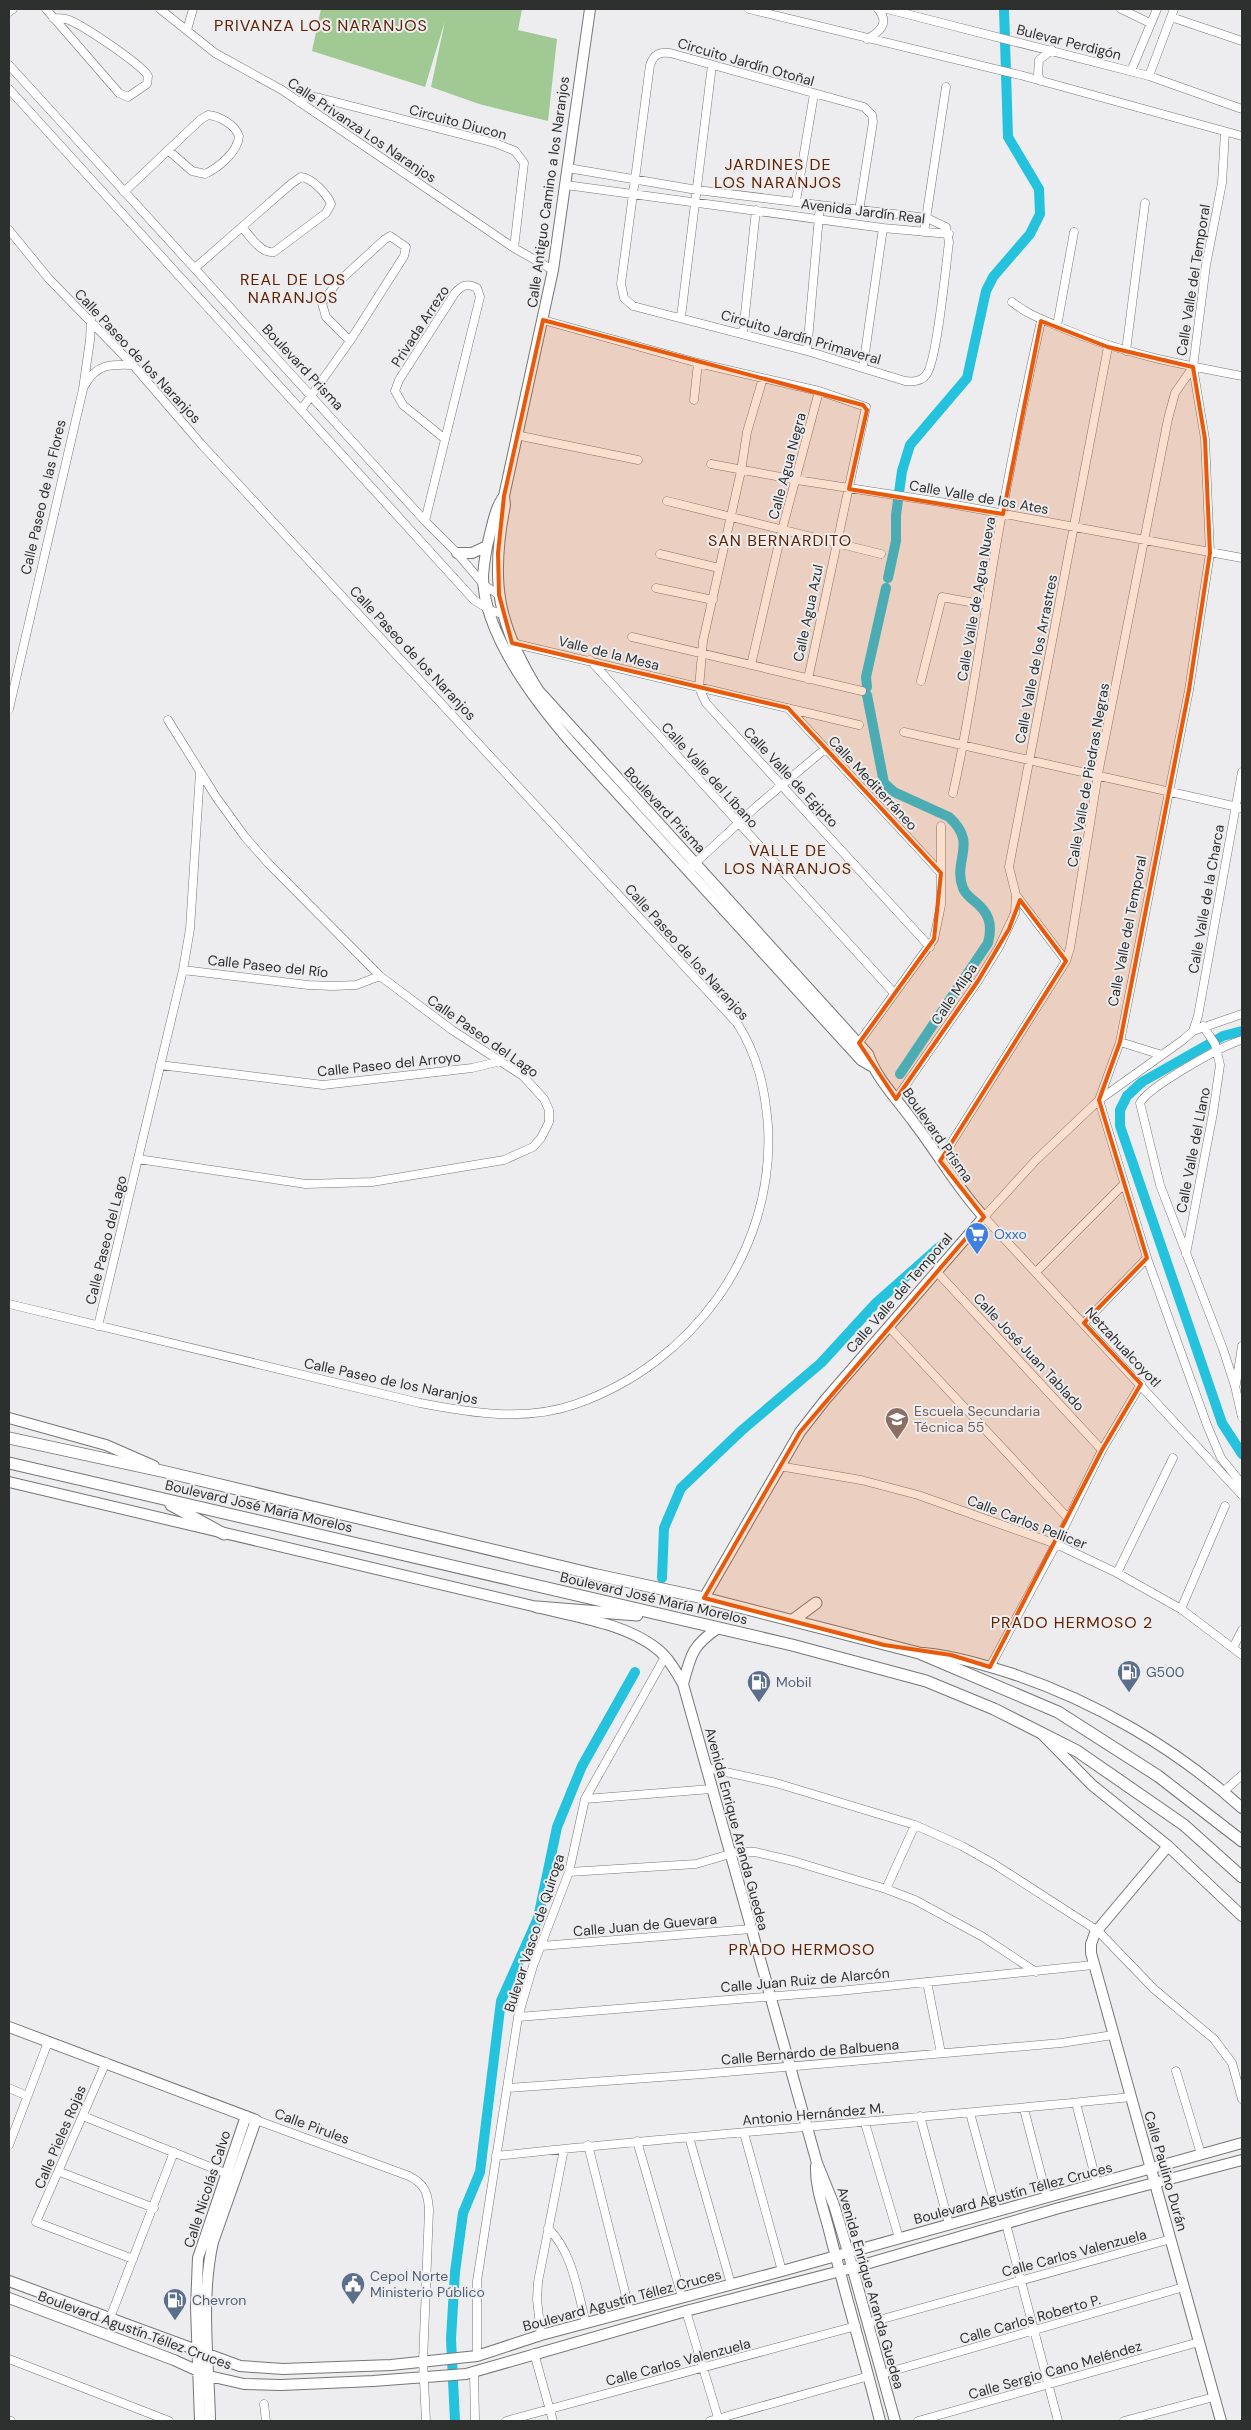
<svg xmlns="http://www.w3.org/2000/svg" width="1251" height="2430" viewBox="0 0 1251 2430" font-family="'DM Sans',sans-serif">
<style>
.green{fill:#a0c993}
.lines{fill:none;stroke-linecap:round;stroke-linejoin:round}
.canal{stroke:#25c2de;stroke-width:10}
.street-casing{stroke:#757677;stroke-width:9}
.secondary-casing{stroke:#757677;stroke-width:12}
.primary-casing{stroke:#757677;stroke-width:13}
.street{stroke:#fff;stroke-width:8}
.secondary{stroke:#fff;stroke-width:10}
.primary{stroke:#fff;stroke-width:11}
.marked{fill:#e8590c;fill-opacity:0.2;stroke:#e8590c;stroke-width:4;stroke-linejoin:round}
.labels{text-anchor:middle;stroke-width:4;stroke-linejoin:round;paint-order:stroke}
.street-label{font-size:14px;fill:#2e2f2f;stroke:#ededef}
.shop-label{font-size:14px;fill:#366cbe;stroke:#ededef;text-anchor:start}
.education-label{font-size:14px;fill:#785e54;stroke:#ededef;text-anchor:start}
.service-label{font-size:14px;fill:#4e5e75;stroke:#ededef;text-anchor:start}
.quarter-label{font-size:16px;letter-spacing:1px;fill:#602200;stroke:#ededef}
</style>
<rect width="100%" height="100%" fill="#ededef"/>
<!-- green -->
<path class="green" d="M321 9H522L518 30 557 39 548 121 479 104 431 87 445 21 425 87 312 51Z"/>
<g class="lines">
<!-- canal -->
<path class="canal" d="M888 578 896 541V515L902 471 910 445 967 378 986 291 993 277 1030 234 1040 214 1039 189 1008 137 1004 9
M867 687 866 677 886 588
M867 695 884 783 894 792 949 817C979 844 952 860 963 888 965 894 969 896 973 900 989 912 993 924 988 943L900 1074
M1242 1031 1223 1036 1142 1082 1127 1096 1120 1110V1126L1222 1423 1242 1454
M662 1578 664 1528 681 1488 741 1431 821 1363 876 1303 946 1241
M455 2421 451 2339 455 2272 463 2213 480 2172 501 2001 538 1918 557 1827 582 1766 635 1672"/>
<!-- street casing -->
<g class="street-casing">
<path id="street" d="M46 9 119 93 128 97 147 84 148 76C141 64 84 26 69 20 64 18 59 18 53 18
M160 9 215 53 282 90 514 248 553 270
M749 9 1020 75 1242 136
M887 9 1149 76 1242 109
M1121 9 1150 23
M9 12 13 9
M1171 17 1242 41
M187 30 193 9
M867 39C880 32 890 23 878 9
M9 65 425 521 457 553 484 585 499 595
M1131 71 1157 9
M1149 76 1174 9
M1041 81 1038 75 1039 60 1052 50
M9 89 474 600 490 610 502 614
M299 102 308 96 320 98 495 143 515 151 524 163 514 248
M568 168 697 190 927 218 946 227 949 242C946 264 937 363 926 375 921 382 913 382 905 381L807 351 633 306 624 298 621 284 635 179 650 65C654 54 659 52 670 53L864 107 872 115 873 122 859 211
M566 185 883 228 949 234
M124 192 200 120 208 115C220 116 235 125 239 136 238 152 218 168 205 174L192 171 168 150
M796 201 814 94
M9 230 49 279 133 365 202 445 737 1023C758 1056 765 1088 768 1126 775 1251 693 1363 576 1404 525 1422 472 1413 420 1403L9 1304
M924 232 946 87
M195 268 291 184 301 177C312 178 327 194 331 204L326 213 274 252C261 254 250 236 242 227
M1012 302C1028 315 1044 320 1062 328 1121 353 1179 364 1242 376
M681 317 712 65
M543 320 698 363 819 391 866 407 808 679
M1057 326 1074 232
M743 333 756 210
M807 351 820 205
M1126 351 1145 203
M863 367 883 228
M763 378 747 432 741 471 703 641 699 688 706 703 930 947
M85 385C96 364 111 364 133 365
M694 400 698 363
M301 410 350 341 404 256 406 247 390 236 384 240 336 284 322 303 326 317 350 341
M516 435 638 460
M711 464 797 480 940 502 1242 558
M667 501 881 554
M425 521 480 297 477 288C467 283 462 285 455 293L399 380 395 391 403 405 445 439
M660 554 719 568
M656 588 713 600
M632 637 862 691
M512 643 859 725
M590 660 894 993
M751 665 782 530 819 391
M921 681 942 597 986 605
M788 708 941 873
M9 709 83 389 90 340 91 320
M904 732 1242 808
M953 793C967 731 976 669 986 607 1001 511 1020 415 1041 321
M691 867 757 806 825 749
M1066 961 1016 895 1009 867 1108 347
M183 970 308 985 333 986 356 985 380 976
M1242 1014 1193 1031 1183 1040 1099 1100 1036 1160 984 1217 1242 1495
M1193 1031 1198 1016 1242 772
M1242 1040C1223 1045 1148 1087 1140 1103L1160 1185 1223 1349 1235 1386 1242 1417
M1120 1042 1162 1055
M855 1048 934 939 941 905V826
M160 1065 323 1085 472 1068 501 1061
M896 1099 978 981 999 947 1015 913 1016 895
M1099 1100 1120 1042 1189 690 1210 553 1205 439 1193 367 1206 265 1222 183 1225 132
M1099 1100 1147 1258 1207 1425 1221 1458 1242 1484
M138 1159 306 1184 372 1182 504 1160 533 1147 541 1138 549 1122V1110L544 1099 523 1076 452 1030 380 976 268 863 245 837 216 797 168 720
M940 1161 1066 961 1070 948 1098 774 1168 419 1175 393 1193 367
M1186 1254 1213 1113 1220 1065 1215 1044 1203 1026
M936 1271 1102 1450
M1036 1272 1124 1184
M1084 1323 1147 1258
M98 1326 183 970 190 929 200 772
M889 1327 1067 1517
M1236 1384 1242 1346
M779 1466 861 1480 918 1495 1056 1544 1117 1573 1181 1609 1242 1655
M1117 1573 1173 1458
M1181 1609 1225 1506
M1233 1648 1242 1630
M990 1667 1056 1544 1102 1450 1141 1384
M707 1768 776 1783 915 1825 962 1846 994 1864 1098 1931 1154 1989 1214 2039 1232 2063 1242 2099
M1224 1791 1242 1775
M585 1799 711 1789
M569 1872 696 1864 737 1852H755L793 1861 886 1889 915 1900 983 1937 1036 1972
M886 1889 915 1825
M541 1946 751 1929
M927 1982 941 2053
M518 2017 839 1991 1093 1965
M106 2062 36 2222 133 2259
M1176 2071 1201 2154
M9 2088 27 2096
M507 2088 703 2074 1061 2043 1113 2035
M1076 2103 1097 2184
M1024 2109 1047 2197
M970 2113 997 2212
M83 2116 225 2173
M920 2116 949 2224
M256 2120 409 2176C425 2184 428 2193 429 2210L423 2362 426 2421
M865 2123 899 2238
M744 2133 782 2271
M689 2137 731 2284
M637 2141 682 2297
M9 2145 48 2042
M588 2145 630 2312
M496 2156C708 2133 920 2119 1131 2097
M60 2172 154 2208
M1006 2224 1058 2421
M548 2228C573 2253 577 2290 586 2323
M686 2311 719 2421
M110 2318 174 2152
M868 2323 1171 2239
M541 2335 537 2299 538 2282 564 2149
M534 2353 553 2421
M477 2356V2281L518 2017 533 1966 569 1872 585 1799 665 1657
M9 2359 169 2421
M474 2372 475 2421
M882 2374 1184 2287
M264 2404 266 2421
M9 2421H11
M506 2421 856 2326
M710 2421 869 2376
M918 2421 1199 2342
M1124 2421 1214 2397"/>
</g>
<!-- secondary casing -->
<g class="secondary-casing">
<path id="secondary" d="M590 9 553 270 504 496 505 505C490 581 497 624 538 690L868 1054C877 1080 899 1101 915 1124 939 1155 957 1188 984 1217L825 1400 800 1432 704 1598
M504 496C495 508 493 523 489 538 486 550 484 563 483 576 483 634 538 705 575 747L861 1060 873 1067
M457 553H472L487 546
M9 1418 106 1445 154 1466
M9 1482 537 1607C575 1617 624 1623 656 1648 668 1657 676 1671 683 1684
M718 1628C692 1646 691 1654 683 1684L817 2163 834 2205 848 2252 895 2421
M924 1653C954 1656 981 1664 1010 1673 1095 1701 1175 1748 1242 1808
M1042 1734 1092 1785 1168 1846 1242 1916
M1168 1846 1095 1933 1091 1944V1953L1221 2421
M9 2027 256 2120 213 2242C200 2299 209 2363 210 2421
M816 2166C815 2187 824 2210 829 2230 845 2294 864 2357 880 2421
M9 2281 240 2366 283 2369 391 2365 477 2356 541 2335 782 2271 1242 2143
M9 2298 174 2360 209 2376 244 2384 281 2385 373 2381 466 2374 686 2311 852 2268 1059 2208 1242 2160
M200 2421 196 2307 198 2258 246 2116"/>
</g>
<!-- primary casing -->
<g class="primary-casing">
<path id="primary" d="M9 1438 166 1472 597 1575 704 1598 919 1653 1058 1712 1158 1776 1242 1841
M9 1463 792 1645 926 1681 994 1709 1077 1751 1184 1825 1242 1877
M171 1505 224 1534
M537 1607 637 1615
M793 1620 816 1603"/>
</g>
<!-- street -->
<use href="#street" class="street"/>
<!-- secondary -->
<use href="#secondary" class="secondary"/>
<!-- primary -->
<use href="#primary" class="primary"/>
</g>
<!-- marked area -->
<path class="marked" d="M543 320 863 405 867 410 849 489 1003 514 1041 321 1108 347 1193 367 1205 439 1210 553 1189 690 1120 1042 1099 1100 1147 1258 1084 1323 1141 1384 1102 1450 990 1667 951 1655 884 1645 704 1598 800 1432 984 1217 940 1161 1066 961 1020 900 1009 929 978 981 896 1099 859 1043 934 939 941 873 788 708 512 643 499 595 498 553 504 496Z"/>
<!-- icons -->
<defs>
<g id="supermarket-pin" transform="scale(1.25)"><path d="M0 17L-7.5 6A9.5 9.5 0 1 1 7.5 6Z" fill="#3f7fe0" stroke="#ededef"/><path d="M-6-5.5h2.5l.6 2H6L4.5 2H-2.5L-4.4-4H-6ZM-1.5 3.2a1.3 1.3 0 1 0 .1 0ZM3 3.2a1.3 1.3 0 1 0 .1 0Z" fill="#fff"/></g>
<g id="school-pin" transform="scale(1.25)"><path d="M0 17L-7.5 6A9.5 9.5 0 1 1 7.5 6Z" fill="#8d6e63" stroke="#ededef"/><path d="M0-5L7-2L0 1L-7-2ZM-4 1L0 2.5L4 1V4Q0 6-4 4Z" fill="#fff"/></g>
<g id="fuel-pin" transform="scale(1.25)"><path d="M0 17L-7.5 6A9.5 9.5 0 1 1 7.5 6Z" fill="#5c6f8a" stroke="#ededef"/><path d="M-5.5-6h7V0h2V4h1.3V-2.5L3-4.5l.8-.8L6-3V5H2.5V1h-1V6h-7ZM-4.2-4.7v3.2H.2V-4.7Z" fill="#fff"/></g>
<g id="civic-pin" transform="scale(1.25)"><path d="M0 17L-7.5 6A9.5 9.5 0 1 1 7.5 6Z" fill="#5c6f8a" stroke="#ededef"/><path d="M-.6-6.5H3V-4.5H.6V-3L4-1V1h2V6H-6V1h2V-1L-.6-3ZM-1.2 2.5V6h2.4V2.5Z" fill="#fff"/></g>
</defs>
<g fill-rule="evenodd">
<use href="#supermarket-pin" x="977" y="1234"/>
<use href="#school-pin" x="897" y="1419"/>
<use href="#fuel-pin" x="1129" y="1672"/>
<use href="#fuel-pin" x="759" y="1682"/>
<use href="#civic-pin" x="353" y="2284"/>
<use href="#fuel-pin" x="175" y="2300"/>
</g>
<g class="labels">
<!-- street labels -->
<g class="street-label">
<text transform="translate(1069 42) rotate(14)" y="5">Bulevar Perdigón</text>
<text transform="translate(746 62) rotate(16)" y="5">Circuito Jardín Otoñal</text>
<text transform="translate(458 122) rotate(15)" y="5">Circuito Diucon</text>
<text transform="translate(362 130) rotate(34)" y="5">Calle Privanza Los Naranjos</text>
<text transform="translate(548 192) rotate(-82)" y="5">Calle Antiguo Camino a los Naranjos</text>
<text transform="translate(863 211) rotate(7)" y="5">Avenida Jardín Real</text>
<text transform="translate(1193 280) rotate(-81)" y="5">Calle Valle del Temporal</text>
<text transform="translate(420 326) rotate(-57)" y="5">Privada Arrezo</text>
<text transform="translate(801 337) rotate(16)" y="5">Circuito Jardín Primaveral</text>
<text transform="translate(138 356) rotate(47)" y="5">Calle Paseo de los Naranjos</text>
<text transform="translate(303 367) rotate(47)" y="5">Boulevard Prisma</text>
<text transform="translate(787 466) rotate(-75)" y="5">Calle Agua Negra</text>
<text transform="translate(43 497) rotate(-77)" y="5">Calle Paseo de las Flores</text>
<text transform="translate(979 497) rotate(10)" y="5">Calle Valle de los Ates</text>
<text transform="translate(976 599) rotate(-80)" y="5">Calle Valle de Agua Nueva</text>
<text transform="translate(808 613) rotate(-78)" y="5">Calle Agua Azul</text>
<text transform="translate(413 653) rotate(47)" y="5">Calle Paseo de los Naranjos</text>
<text transform="translate(609 653) rotate(14)" y="5">Valle de la Mesa</text>
<text transform="translate(1036 659) rotate(-79)" y="5">Calle Valle de los Arrastres</text>
<text transform="translate(710 775) rotate(48)" y="5">Calle Valle del Líbano</text>
<text transform="translate(1088 775) rotate(-80)" y="5">Calle Valle de Piedras Negras</text>
<text transform="translate(791 777) rotate(47)" y="5">Calle Valle de Egipto</text>
<text transform="translate(873 783) rotate(47)" y="5">Calle Mediterráneo</text>
<text transform="translate(665 810) rotate(47)" y="5">Boulevard Prisma</text>
<text transform="translate(1206 899) rotate(-80)" y="5">Calle Valle de la Charca</text>
<text transform="translate(1127 931) rotate(-79)" y="5">Calle Valle del Temporal</text>
<text transform="translate(687 952) rotate(48)" y="5">Calle Paseo de los Naranjos</text>
<text transform="translate(268 966) rotate(6)" y="5">Calle Paseo del Río</text>
<text transform="translate(954 994) rotate(-56)" y="5">Calle Milpa</text>
<text transform="translate(483 1036) rotate(35)" y="5">Calle Paseo del Lago</text>
<text transform="translate(389 1064) rotate(-6)" y="5">Calle Paseo del Arroyo</text>
<text transform="translate(938 1135) rotate(55)" y="5">Boulevard Prisma</text>
<text transform="translate(1193 1150) rotate(-79)" y="5">Calle Valle del Llano</text>
<text transform="translate(106 1240) rotate(-76)" y="5">Calle Paseo del Lago</text>
<text transform="translate(899 1293) rotate(-49)" y="5">Calle Valle del Temporal</text>
<text transform="translate(1123 1347) rotate(47)" y="5">Netzahualcoyotl</text>
<text transform="translate(1029 1352) rotate(47)" y="5">Calle José Juan Tablado</text>
<text transform="translate(391 1381) rotate(12)" y="5">Calle Paseo de los Naranjos</text>
<text transform="translate(259 1506) rotate(13)" y="5">Boulevard José María Morelos</text>
<text transform="translate(1027 1522) rotate(21)" y="5">Calle Carlos Pellicer</text>
<text transform="translate(654 1598) rotate(13)" y="5">Boulevard José María Morelos</text>
<text transform="translate(737 1829) rotate(75)" y="5">Avenida Enrique Aranda Guedea</text>
<text transform="translate(645 1925) rotate(-5)" y="5">Calle Juan de Guevara</text>
<text transform="translate(534 1933) rotate(-72)" y="5">Bulevar Vasco de Quiroga</text>
<text transform="translate(805 1980) rotate(-5)" y="5">Calle Juan Ruiz de Alarcón</text>
<text transform="translate(810 2052) rotate(-5)" y="5">Calle Bernardo de Balbuena</text>
<text transform="translate(813 2114) rotate(-5)" y="5">Antonio Hernández M.</text>
<text transform="translate(312 2126) rotate(20)" y="5">Calle Pirules</text>
<text transform="translate(60 2137) rotate(-67)" y="5">Calle Pieles Rojas</text>
<text transform="translate(1166 2171) rotate(74)" y="5">Calle Paulino Durán</text>
<text transform="translate(207 2189) rotate(-72)" y="5">Calle Nicolás Calvo</text>
<text transform="translate(1013 2193) rotate(-15)" y="5">Boulevard Agustín Téllez Cruces</text>
<text transform="translate(1074 2253) rotate(-15)" y="5">Calle Carlos Valenzuela</text>
<text transform="translate(871 2288) rotate(74)" y="5">Avenida Enrique Aranda Guedea</text>
<text transform="translate(622 2300) rotate(-15)" y="5">Boulevard Agustín Téllez Cruces</text>
<text transform="translate(1030 2319) rotate(-16)" y="5">Calle Carlos Roberto P.</text>
<text transform="translate(135 2330) rotate(20)" y="5">Boulevard Agustín Téllez Cruces</text>
<text transform="translate(678 2362) rotate(-15)" y="5">Calle Carlos Valenzuela</text>
<text transform="translate(1055 2370) rotate(-16)" y="5">Calle Sergio Cano Meléndez</text>
</g>
<!-- shop labels -->
<g class="shop-label">
<text x="994" y="1239">Oxxo</text>
</g>
<!-- education labels -->
<g class="education-label">
<text x="914" y="1416">Escuela Secundaria<tspan x="914" dy="16">Técnica 55</tspan></text>
</g>
<!-- service labels -->
<g class="service-label">
<text x="1146" y="1677">G500</text>
<text x="776" y="1687">Mobil</text>
<text x="370" y="2281">Cepol Norte<tspan x="370" dy="16">Ministerio Público</tspan></text>
<text x="192" y="2305">Chevron</text>
</g>
<!-- quarter labels -->
<g class="quarter-label">
<text x="321" y="31">PRIVANZA LOS NARANJOS</text>
<text x="778" y="170">JARDINES DE<tspan x="778" dy="18">LOS NARANJOS</tspan></text>
<text x="293" y="285">REAL DE LOS<tspan x="293" dy="18">NARANJOS</tspan></text>
<text x="780" y="546">SAN BERNARDITO</text>
<text x="788" y="856">VALLE DE<tspan x="788" dy="18">LOS NARANJOS</tspan></text>
<text x="1072" y="1628">PRADO HERMOSO 2</text>
<text x="802" y="1955">PRADO HERMOSO</text>
</g>
</g>
<!-- border -->
<rect width="1251" height="2430" fill="none" stroke="#2e2f2f" stroke-width="20"/>
</svg>
